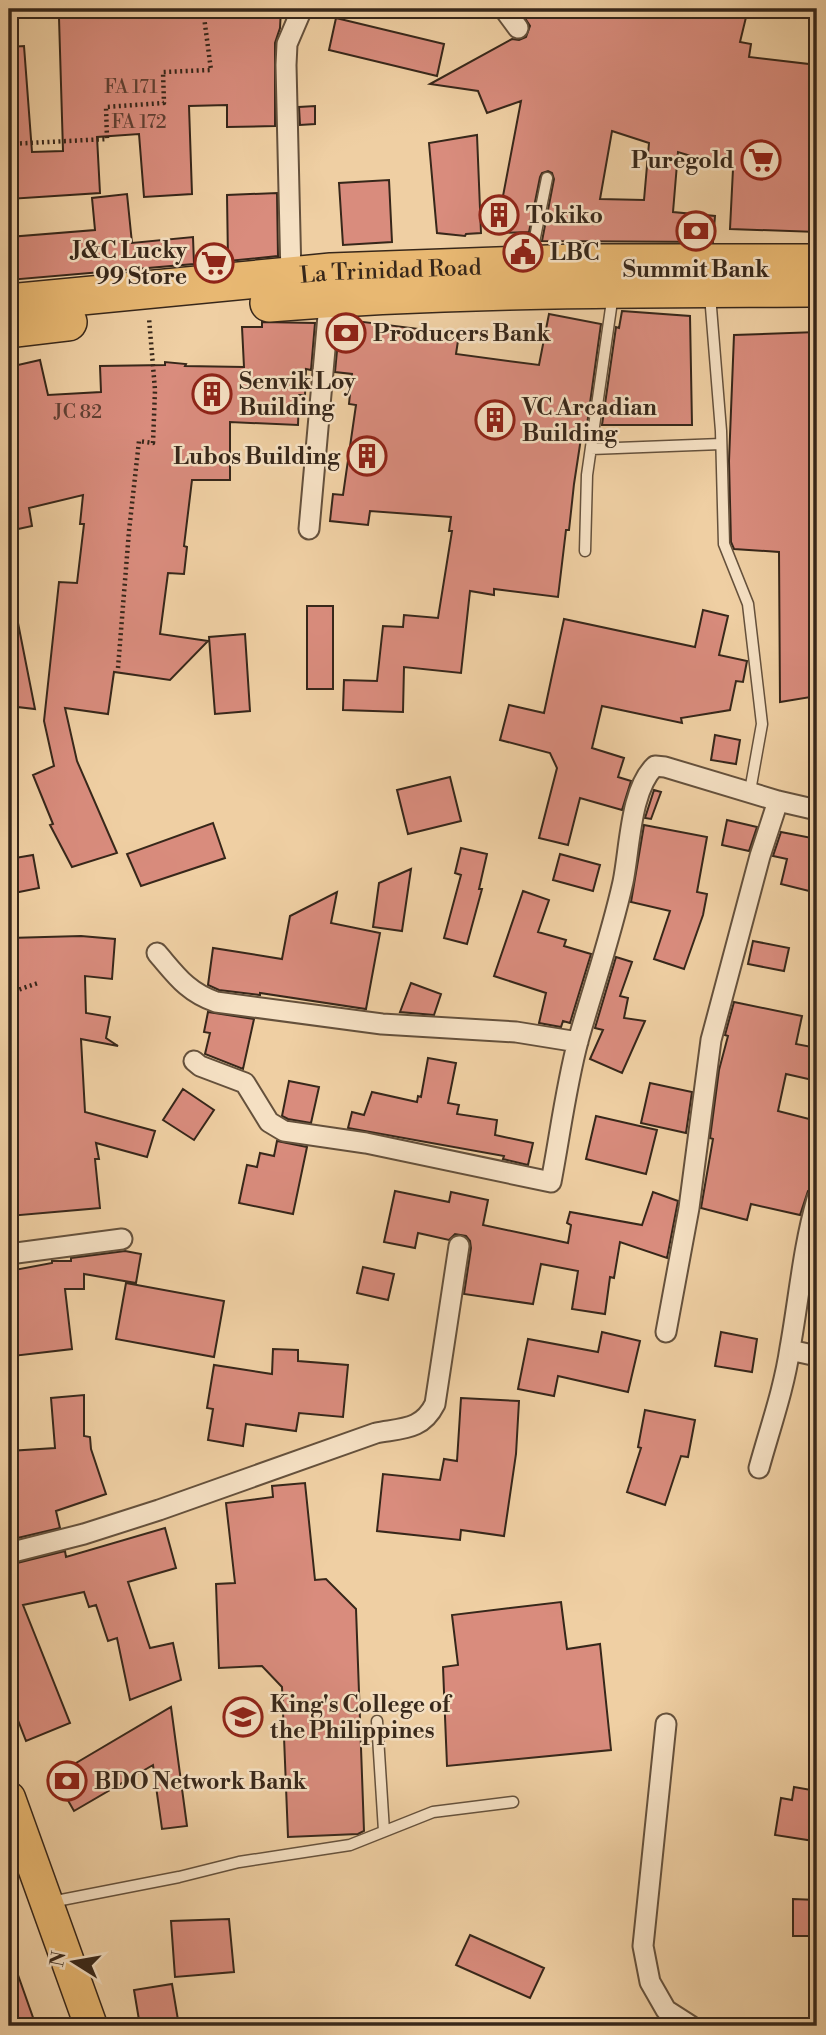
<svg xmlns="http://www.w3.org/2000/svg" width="826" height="2035" viewBox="0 0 826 2035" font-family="'Libre Bodoni',serif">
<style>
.building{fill:#d98c7d;stroke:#37271a;stroke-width:2;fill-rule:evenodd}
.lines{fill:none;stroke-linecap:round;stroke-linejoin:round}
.lane-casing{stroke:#65513c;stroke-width:13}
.street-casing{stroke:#65513c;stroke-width:23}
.primary-casing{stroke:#37271a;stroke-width:35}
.highway-casing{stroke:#37271a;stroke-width:40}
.path{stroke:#37271a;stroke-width:4.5;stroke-dasharray:2 3.5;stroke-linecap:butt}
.lane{stroke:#f5e0c3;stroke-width:10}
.street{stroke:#f5e0c3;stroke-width:19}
.primary{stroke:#e8b872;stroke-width:32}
.highway{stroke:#e8b872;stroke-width:37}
.labels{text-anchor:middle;stroke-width:5;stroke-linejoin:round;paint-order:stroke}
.number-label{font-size:19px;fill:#604033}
.poi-label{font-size:23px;font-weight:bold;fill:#37271a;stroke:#f5e0c3;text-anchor:start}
.street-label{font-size:23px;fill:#37271a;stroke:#f5e0c3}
</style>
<rect width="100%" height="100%" fill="#efcfa3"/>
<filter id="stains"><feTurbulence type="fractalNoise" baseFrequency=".00286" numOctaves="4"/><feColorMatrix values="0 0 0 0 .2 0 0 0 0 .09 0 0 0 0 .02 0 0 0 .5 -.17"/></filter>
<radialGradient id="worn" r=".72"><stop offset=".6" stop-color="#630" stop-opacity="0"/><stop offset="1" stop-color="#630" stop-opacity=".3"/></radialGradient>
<!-- building -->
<path class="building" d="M126 9H281L280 28 275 43V126L227 127V105L189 106 192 194 144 197 139 134 97 137 100 193 9 199V47L24 46 32 152 63 151 59 18 126 16Z
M519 9H687L722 16 724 9H748L740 42 751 44 749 57 817 65V232L730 229 733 169 678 152 673 212 715 216 713 242 542 241 554 179 552 173 548 171 542 173 540 177 529 232 496 233 521 101 487 113 478 91 430 84 512 39 519 40 526 37 530 26ZM612 131 649 143 644 200 600 199Z
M336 18 444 44 437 76 329 50Z
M315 106V124L300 125 299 107Z
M477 135 481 233 466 234 465 236 437 233 429 143Z
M389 180 392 242 343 245 339 183Z
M277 193 278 256 228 261 227 195Z
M127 194 132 243 193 237 194 264 9 280V237L95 230 92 198Z
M622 311 690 316 692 425H602L616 327 619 328Z
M549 314 601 324 587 425H583L574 484 569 530H566L558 597 494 589V595L470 591 461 673 404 667 403 712 343 710 344 680 377 681 383 626 403 627 404 615 438 618 452 531H449L451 517 370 511 368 525 330 521 333 494 343 495 356 405 349 404 352 374 335 372 340 319 459 334 456 354 539 365Z
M262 322 315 323 311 370 306 369 305 395H299L298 425 230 422V480H192L184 546 187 547 184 574 168 573 160 634 208 641 170 680 114 672 108 714 65 708 77 761 117 853 72 867 50 825 53 824 33 775 54 766 44 721 59 582 77 583 84 524H80L83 495 29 508 32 526 9 531V367L40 360 48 395 101 392 100 366 165 365V362L186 364 185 366 244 367 242 327H262Z
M817 332V696L780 702 779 552 734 549 731 542 729 461 734 335Z
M307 606H333V689H307Z
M703 610 728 616 719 655 747 661 743 682 736 681 730 710 681 718 682 723 602 706 592 748 624 758 618 777 631 781 622 810 580 798 568 845 539 838 557 768 550 753 500 740 509 705 544 713 564 619 695 647Z
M18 623 35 709 9 706V624Z
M245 634 250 711 215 714 209 637Z
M715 735 740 740 736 764 711 760Z
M450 777 461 821 408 834 397 790Z
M654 790 661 792 651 819 645 818Z
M727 820 757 827 749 851 722 845Z
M213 823 225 858 141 886 127 854Z
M644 825 707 837 697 892 707 894 703 915 684 969 654 959 670 911 631 902Z
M781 832 817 839V893L781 884 787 859 773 856Z
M461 848 487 854 479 889H482L467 944 444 938 461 875 455 873Z
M560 854 600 865 593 891 553 880Z
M33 855 39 888 14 893 9 859Z
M411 869 402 931 373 927 379 883Z
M523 891 549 900 538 932 566 940 564 946 591 954 570 1023 563 1021 561 1027 539 1023 546 993 494 976Z
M337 892 331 923 380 933 366 1009 260 993V995L219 990 208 985 213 948 282 959 290 916Z
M81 936 115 939 112 979 85 976 86 1013 110 1017 106 1038 118 1046 81 1039 85 1112 155 1131 147 1157 96 1143 99 1159H95L100 1208 9 1216V938Z
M753 941 789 948 784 971 748 964Z
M616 957 632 962 620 996 628 998 624 1018 645 1021 622 1073 590 1059 603 1030 595 1028Z
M411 983 441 994 434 1015 400 1012Z
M734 1002 802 1016 796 1044 817 1048V1081L786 1074 778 1111 817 1121V1187L808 1191 800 1215 751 1204 747 1220 701 1208 713 1139 710 1138 719 1070 728 1036 725 1035Z
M208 1012 254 1019 243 1069 205 1054 210 1033 204 1032Z
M428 1058 456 1063 448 1103 459 1105 457 1114 497 1120 495 1135 533 1143 528 1165 503 1159 504 1156 348 1128 352 1112 364 1115 372 1092 417 1102 418 1096 421 1097Z
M289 1081 319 1087 311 1123 288 1119 282 1116Z
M650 1083 692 1092 686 1133 641 1123Z
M183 1089 214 1110 194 1140 163 1120Z
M596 1116 657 1130 646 1174 586 1159Z
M277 1141 307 1147 293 1214 239 1203 247 1165 257 1167 260 1153 274 1156Z
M395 1191 449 1202 451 1192 488 1200 483 1225 568 1243 571 1225 567 1223 570 1212 642 1225 653 1192 678 1201 667 1258 620 1242 614 1278 610 1277 605 1314 572 1309 578 1271 541 1264 533 1304 464 1294 471 1248 470 1241 466 1236 455 1234 449 1240 418 1233 415 1248 384 1242Z
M125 1251 141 1254 136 1283 84 1274V1289H65L72 1349 13 1356 9 1325V1271L52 1263V1261H71V1258Z
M363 1267 394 1274 388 1300 357 1293Z
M126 1283 224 1301 214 1357 116 1339Z
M602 1332 640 1341 628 1392 558 1376 554 1396 518 1389 528 1339 598 1352Z
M721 1332 757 1339 752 1372 715 1366Z
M273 1349 298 1350V1361L348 1365 343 1417 299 1413 296 1431 246 1424 243 1446 208 1440 213 1409 207 1408 214 1365 272 1374Z
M84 1395V1436L90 1437 91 1449 106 1494 56 1511 60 1528 9 1540V1451L55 1448 51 1398Z
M461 1398 519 1401 516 1454 504 1536 461 1530 460 1540 377 1531 383 1474 440 1480 444 1459 457 1461Z
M645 1410 695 1420 688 1457 681 1456 665 1505 627 1492 641 1448 638 1447Z
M305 1483 315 1580 326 1579 356 1609 364 1831 358 1834 288 1837 282 1687 262 1666 219 1668 216 1584 235 1583 226 1503 273 1497 272 1486Z
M165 1528 176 1568 128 1582 150 1648 173 1643 181 1680 130 1700 117 1638 108 1641 96 1605 89 1607 84 1592 23 1605 70 1723 26 1741 9 1697V1565L65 1551 66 1557Z
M561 1602 567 1649 600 1644 611 1750 447 1766 443 1667 458 1665 452 1615Z
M171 1707 187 1826 162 1829 153 1765 74 1811 54 1776Z
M794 1787 817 1791V1821L814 1841 775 1835 781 1798 792 1800Z
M793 1899 817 1900V1936H793Z
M229 1919 234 1972 175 1977 171 1921Z
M470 1935 544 1968 530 1998 456 1965Z
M12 1958 36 2026H9V1959Z
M172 1984 179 2026H140L134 1990Z"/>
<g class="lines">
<!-- lane casing -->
<g class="lane-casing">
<path id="lane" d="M531 257 547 178
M710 295 721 431 724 544 748 604 762 724 750 791
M591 449 721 444
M585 551 587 475 613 294
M377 1721 384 1831
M51 1902 179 1877 239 1862 350 1845 433 1812 513 1802"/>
</g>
<!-- street casing -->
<g class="street-casing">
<path id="street" d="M504 9 518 28
M291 276 286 65 287 44 302 9
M309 529 330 293
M157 953C176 975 187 992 216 1002L382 1024 516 1032 578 1042
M194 1061 200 1066 245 1083 269 1122 284 1131 366 1143 551 1182C560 1135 566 1086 578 1041 593 988 611 936 623 882 630 848 630 790 655 766L665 767 778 801 817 810
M9 1254 122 1239
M666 1332 689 1208 711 1040 760 856 778 801
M790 1350 817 1356
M759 1468C770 1428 784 1389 790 1348 799 1298 803 1248 817 1199
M9 1553 84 1534 159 1510 376 1433C403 1428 422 1430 435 1404L459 1246
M666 1724 643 1946 650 1982 666 2010 691 2026"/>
</g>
<!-- primary casing -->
<g class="primary-casing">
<path id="primary" d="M9 1798 91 2026"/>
</g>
<!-- highway casing -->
<g class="highway-casing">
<g id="highway">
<path id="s1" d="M9 303 331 272 575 263H817"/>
<path d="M269 303C448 288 630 289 809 288"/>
<path d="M9 329 68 322"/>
</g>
</g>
<!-- path -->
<path class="path" d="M9 144 107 139 106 107 164 103 163 72 211 70 203 9
M118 668 129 531 139 441 153 443 155 390 149 318
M9 993 38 983"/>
<!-- lane -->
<use href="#lane" class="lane"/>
<!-- street -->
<use href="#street" class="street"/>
<!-- primary -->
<use href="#primary" class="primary"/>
<!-- highway -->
<use href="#highway" class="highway"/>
</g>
<!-- icons -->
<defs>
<g id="supermarket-ring" transform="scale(2.0125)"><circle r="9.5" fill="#f5e0c3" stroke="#8f2418" stroke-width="1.5"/><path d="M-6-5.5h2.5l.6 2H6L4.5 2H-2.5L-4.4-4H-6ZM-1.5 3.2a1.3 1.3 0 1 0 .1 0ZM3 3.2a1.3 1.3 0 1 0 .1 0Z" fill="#8f2418"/></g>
<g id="building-ring" transform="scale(2.0125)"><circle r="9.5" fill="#f5e0c3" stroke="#8f2418" stroke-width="1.5"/><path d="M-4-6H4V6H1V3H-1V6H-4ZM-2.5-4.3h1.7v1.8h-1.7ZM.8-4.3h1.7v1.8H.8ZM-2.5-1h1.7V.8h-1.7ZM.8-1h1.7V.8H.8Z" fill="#8f2418"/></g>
<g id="bank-ring" transform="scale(2.0125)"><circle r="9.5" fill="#f5e0c3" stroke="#8f2418" stroke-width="1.5"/><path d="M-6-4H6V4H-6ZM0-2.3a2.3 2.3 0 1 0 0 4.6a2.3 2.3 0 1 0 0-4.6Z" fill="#8f2418"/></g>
<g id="civic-ring" transform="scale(2.0125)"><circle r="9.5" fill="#f5e0c3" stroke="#8f2418" stroke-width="1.5"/><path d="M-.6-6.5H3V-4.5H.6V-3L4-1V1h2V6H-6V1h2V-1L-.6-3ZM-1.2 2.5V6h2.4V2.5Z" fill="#8f2418"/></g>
<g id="university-ring" transform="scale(2.0125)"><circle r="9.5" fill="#f5e0c3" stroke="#8f2418" stroke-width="1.5"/><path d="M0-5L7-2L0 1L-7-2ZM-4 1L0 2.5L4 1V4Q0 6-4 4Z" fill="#8f2418"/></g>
</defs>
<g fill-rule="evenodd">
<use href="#supermarket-ring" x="761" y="160"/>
<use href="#building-ring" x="499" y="215"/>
<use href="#bank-ring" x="696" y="231"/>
<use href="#civic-ring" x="523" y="252"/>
<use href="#supermarket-ring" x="214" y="263"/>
<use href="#bank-ring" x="346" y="333"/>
<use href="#building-ring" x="212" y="394"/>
<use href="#building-ring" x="495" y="420"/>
<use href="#building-ring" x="367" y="456"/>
<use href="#university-ring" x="243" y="1717"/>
<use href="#bank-ring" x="67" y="1781"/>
</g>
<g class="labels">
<!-- number labels -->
<g class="number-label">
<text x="131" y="93">FA 171</text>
<text x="139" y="128">FA 172</text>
<text x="78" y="418">JC 82</text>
</g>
<!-- poi labels -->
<g class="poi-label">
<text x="734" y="168" text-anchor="end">Puregold</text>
<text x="526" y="223">Tokiko</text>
<text x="187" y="258" text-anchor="end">J&amp;C Lucky<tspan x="187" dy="26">99 Store</tspan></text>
<text x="550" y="260">LBC</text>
<text x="696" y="277" text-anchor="middle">Summit Bank</text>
<text x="373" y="341">Producers Bank</text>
<text x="239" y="389">Senvik Loy<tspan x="239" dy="26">Building</tspan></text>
<text x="522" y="415">VC Arcadian<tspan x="522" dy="26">Building</tspan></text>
<text x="340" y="464" text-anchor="end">Lubos Building</text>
<text x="270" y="1712">King's College of<tspan x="270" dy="26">the Philippines</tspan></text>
<text x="94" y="1789">BDO Network Bank</text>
</g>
<!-- street labels -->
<g class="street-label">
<text dy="8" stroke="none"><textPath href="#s1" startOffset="383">La Trinidad Road</textPath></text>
</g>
</g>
<!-- margin -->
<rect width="826" height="2035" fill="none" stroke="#efcfa3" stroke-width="35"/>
<rect x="10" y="10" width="805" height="2014" fill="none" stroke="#37271a" stroke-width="3.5"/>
<rect x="18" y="18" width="791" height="2000" fill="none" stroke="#37271a" stroke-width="2"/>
<!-- north arrow -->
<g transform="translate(74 1962) rotate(281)" stroke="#f5e0c3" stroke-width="5" paint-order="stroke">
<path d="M0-5L12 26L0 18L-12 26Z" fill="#37271a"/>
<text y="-10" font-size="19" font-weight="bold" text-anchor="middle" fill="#37271a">N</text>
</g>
<rect width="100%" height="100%" filter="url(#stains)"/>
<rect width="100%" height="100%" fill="url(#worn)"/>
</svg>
